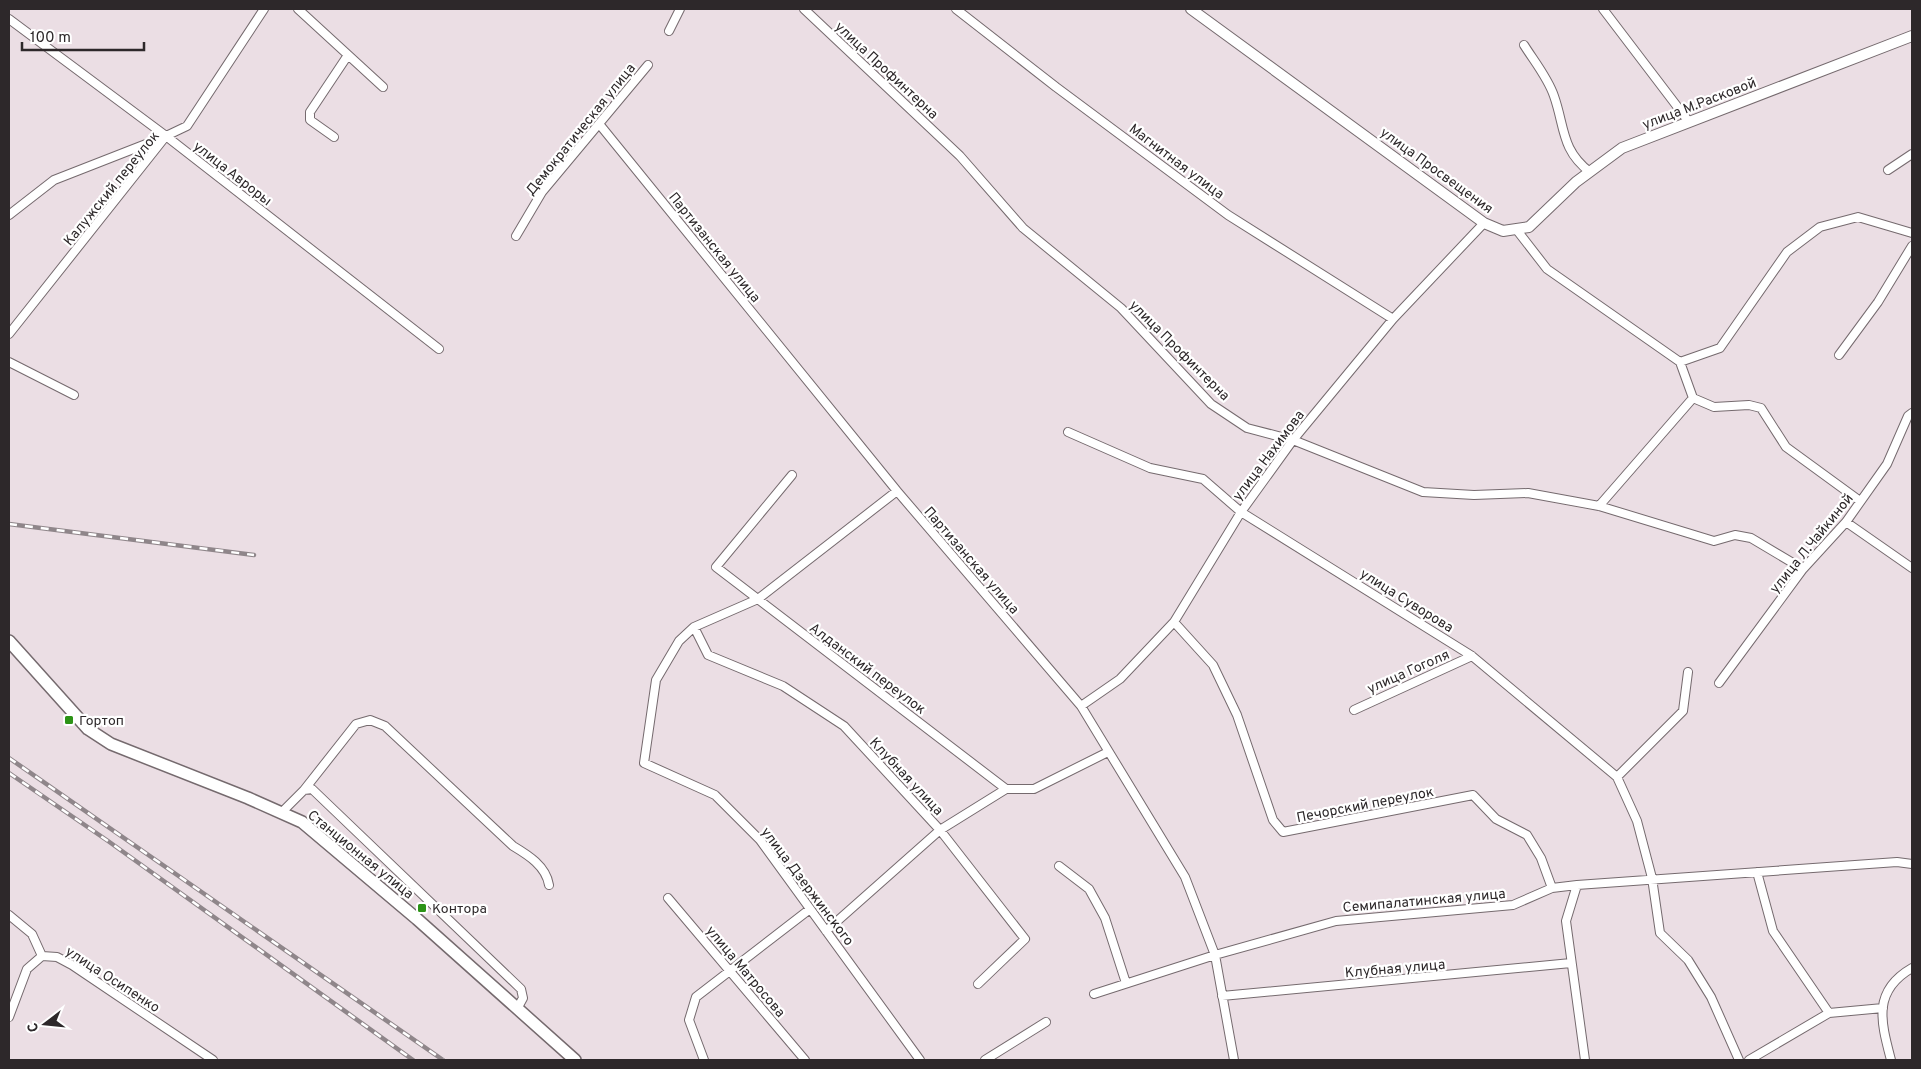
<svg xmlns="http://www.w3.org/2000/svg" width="1921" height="1069" viewBox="0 0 1921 1069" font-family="Overpass,sans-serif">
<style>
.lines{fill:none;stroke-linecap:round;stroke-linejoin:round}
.minor-casing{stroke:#756a6e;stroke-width:10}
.tertiary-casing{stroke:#756a6e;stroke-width:12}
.secondary-casing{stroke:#756a6e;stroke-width:14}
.minor{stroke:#fff;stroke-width:8}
.tertiary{stroke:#fff;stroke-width:10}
.secondary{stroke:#fff;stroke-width:11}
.rail-casing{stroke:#8f868a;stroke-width:4.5}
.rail{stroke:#fff;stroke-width:2.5;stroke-dasharray:8;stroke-linecap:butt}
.poi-dot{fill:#2c9316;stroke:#fff;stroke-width:2}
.labels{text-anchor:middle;stroke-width:4.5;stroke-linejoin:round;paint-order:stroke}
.street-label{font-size:14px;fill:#2d282a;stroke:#fff}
.poi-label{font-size:14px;fill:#2d282a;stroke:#fff;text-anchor:start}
</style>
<rect width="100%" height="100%" fill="#ebdee4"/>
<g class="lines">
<!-- minor casing -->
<g class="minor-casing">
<path id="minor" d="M298 9 383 87
M804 9 960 156 1023 228 1121 308 1211 404 1247 428 1293 440 1423 492 1474 495 1528 493 1599 506 1714 541 1735 535 1751 538 1803 569
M956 9 1056 87 1228 215 1393 319
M1603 9 1689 122
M9 19 166 136 439 349
M669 31 680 9
M1524 45C1534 61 1548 78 1554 96 1565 127 1561 150 1590 172
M600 125 897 491 1081 706 1185 877 1215 955 1234 1060
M334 137 310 120V112L348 55
M1888 170 1912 154
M9 215 54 180 164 137
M1516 229 1547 269 1680 362 1693 398 1599 506
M516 236 542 192 648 65
M9 334 166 136 187 126 264 9
M1839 355 1878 302 1912 246
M9 362 74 395
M1680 362 1720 348 1787 252 1820 227 1858 217 1912 233
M1693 398 1714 407 1749 405 1761 408 1786 447 1860 501
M1068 432 1150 468 1203 479 1241 512 1472 656 1617 777 1637 821 1652 878 1660 933 1688 960 1711 997 1739 1060
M792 475 716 567 1006 789
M897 491 758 599 694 627 679 641 656 680 644 763 715 795 760 840 920 1060
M1846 522 1912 568
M1174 622 1213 665 1237 715 1273 820 1283 832 1473 795 1496 819 1527 835 1541 858 1552 888
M694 627 708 655 783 686 844 726 940 830 1025 939 978 984
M1719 683 1803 569 1846 522 1887 464 1908 416 1912 413
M1081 706 1120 679 1174 622 1241 512 1293 440 1393 319 1484 223
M1354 710 1472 656
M1617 777 1683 711 1688 672
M304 790 356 724 370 720 385 726 513 846C528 855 546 866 549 885
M281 813 304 790 312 789 521 989 523 998 517 1009
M1059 866 1089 889 1105 918 1126 983
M1757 872 1773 931 1829 1013
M1577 885 1566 921 1585 1060
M668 898 805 1060
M9 915 32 934 42 956
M826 931 940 830 1006 789H1034L1108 752
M42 956 57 957 72 965 213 1060
M1094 994 1215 955 1336 921 1513 905 1552 888 1577 885 1897 862 1912 864
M1222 996 1571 963
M9 1017 27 969 42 956
M704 1060 689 1020 696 997 810 909
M985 1060 1046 1022
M1749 1060 1829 1013 1883 1008
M1891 1060C1881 1022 1872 991 1912 968"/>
</g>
<!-- tertiary casing -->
<g class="tertiary-casing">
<path id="tertiary" d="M1191 9 1484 223 1503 231 1529 227 1576 182 1622 148 1912 36"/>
</g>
<!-- secondary casing -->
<g class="secondary-casing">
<path id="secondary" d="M9 641 88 729 111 744 248 798 302 822 417 919 575 1060"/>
</g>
<!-- minor -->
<use href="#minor" class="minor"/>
<!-- tertiary -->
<use href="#tertiary" class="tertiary"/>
<!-- secondary -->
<use href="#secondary" class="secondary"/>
<!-- rail casing -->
<g class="rail-casing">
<path id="rail" d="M9 524 254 555
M9 758 443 1060
M9 773 108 841 413 1060"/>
</g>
<!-- rail -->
<use href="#rail" class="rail"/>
</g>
<!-- markers -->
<g class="poi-dot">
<rect x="64" y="715" width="10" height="10" rx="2.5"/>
<rect x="417" y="903" width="10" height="10" rx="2.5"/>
</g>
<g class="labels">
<!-- street labels -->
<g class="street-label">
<text transform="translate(887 70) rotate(43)" y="5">улица Профинтерна</text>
<text transform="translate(1699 103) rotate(-21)" y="5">улица М.Расковой</text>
<text transform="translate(580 129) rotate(-51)" y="5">Демократическая улица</text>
<text transform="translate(1177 161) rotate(37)" y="5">Магнитная улица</text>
<text transform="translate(1437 170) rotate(36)" y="5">улица Просвещения</text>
<text transform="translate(233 173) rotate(38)" y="5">улица Авроры</text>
<text transform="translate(111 188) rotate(-51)" y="5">Калужский переулок</text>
<text transform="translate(715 247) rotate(51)" y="5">Партизанская улица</text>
<text transform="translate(1180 350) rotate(45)" y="5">улица Профинтерна</text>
<text transform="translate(1268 455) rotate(-53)" y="5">улица Нахимова</text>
<text transform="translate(1811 543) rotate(-51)" y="5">улица Л.Чайкиной</text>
<text transform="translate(972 560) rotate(49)" y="5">Партизанская улица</text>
<text transform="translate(1407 600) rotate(32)" y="5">улица Суворова</text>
<text transform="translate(868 668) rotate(37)" y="5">Алданский переулок</text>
<text transform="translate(1408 671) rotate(-24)" y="5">улица Гоголя</text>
<text transform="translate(907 776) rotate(47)" y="5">Клубная улица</text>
<text transform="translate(1365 804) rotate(-11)" y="5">Печорский переулок</text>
<text transform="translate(361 854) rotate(39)" y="5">Станционная улица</text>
<text transform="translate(808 886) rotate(53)" y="5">улица Дзержинского</text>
<text transform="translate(1424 900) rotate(-5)" y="5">Семипалатинская улица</text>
<text transform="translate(1395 968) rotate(-5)" y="5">Клубная улица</text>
<text transform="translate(746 971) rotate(50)" y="5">улица Матросова</text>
<text transform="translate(113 979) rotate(33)" y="5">улица Осипенко</text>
</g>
<!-- poi labels -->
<g class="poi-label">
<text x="79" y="725">Гортоп</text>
<text x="432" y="913">Контора</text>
</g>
</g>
<!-- border -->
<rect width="1921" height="1069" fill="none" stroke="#2d282a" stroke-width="20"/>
<!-- north arrow -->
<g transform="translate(45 1024) rotate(254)" stroke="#ffffff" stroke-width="4" paint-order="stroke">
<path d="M0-4L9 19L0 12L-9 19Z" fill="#2d282a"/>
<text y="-8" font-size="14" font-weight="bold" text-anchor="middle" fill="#2d282a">С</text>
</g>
<!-- scale -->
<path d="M22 42v8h122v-8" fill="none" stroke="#2d282a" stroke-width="2.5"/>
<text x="30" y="42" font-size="15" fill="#2d282a" stroke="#ffffff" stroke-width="4" paint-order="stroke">100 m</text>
</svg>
